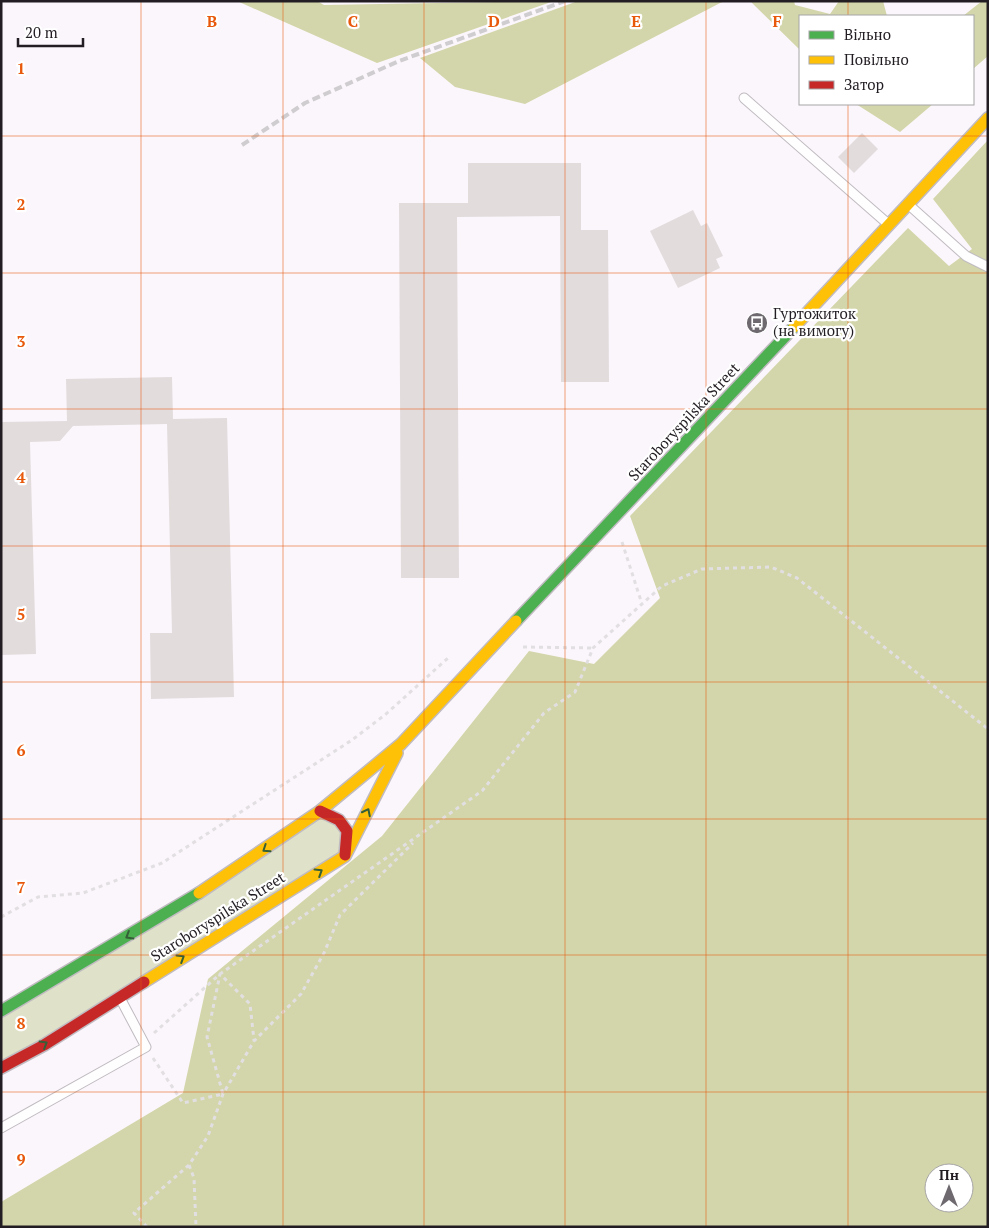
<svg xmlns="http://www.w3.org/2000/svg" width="989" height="1228" viewBox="0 0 989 1228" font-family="'PT Serif',serif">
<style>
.green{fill:#dfe1c8}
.forest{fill:#d3d6aa;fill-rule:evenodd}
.building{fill:#e2dcdd}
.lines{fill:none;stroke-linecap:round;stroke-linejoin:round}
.lane-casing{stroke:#c0bbc0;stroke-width:11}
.fast-casing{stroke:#c0bbc0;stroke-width:14}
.slow-casing{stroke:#c0bbc0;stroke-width:14}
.jam-casing{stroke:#c0bbc0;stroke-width:14}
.path{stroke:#e2dfe2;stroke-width:3;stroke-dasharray:4 4;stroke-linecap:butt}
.lane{stroke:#fefefe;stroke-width:9}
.fast{stroke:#4caf50;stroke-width:11}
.slow{stroke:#ffc107;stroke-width:11}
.jam{stroke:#c62828;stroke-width:11}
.rail{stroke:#cfcdcf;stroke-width:4;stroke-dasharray:8 4;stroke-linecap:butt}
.oneway{stroke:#355f37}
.grid{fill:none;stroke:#e8590c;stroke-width:1;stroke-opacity:0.55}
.labels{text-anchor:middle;stroke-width:4.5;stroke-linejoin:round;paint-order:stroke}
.poi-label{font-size:15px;fill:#221d22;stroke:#fff;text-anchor:start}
.street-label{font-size:15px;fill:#221d22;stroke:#fff}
.grid-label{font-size:16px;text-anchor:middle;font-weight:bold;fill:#e8590c;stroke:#fff;stroke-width:4.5;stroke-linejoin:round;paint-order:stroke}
</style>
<rect width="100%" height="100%" fill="#fbf6fb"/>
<!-- green -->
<path class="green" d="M320 811 339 820 345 856 1 1068V1011Z"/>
<!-- forest -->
<path class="forest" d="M237 1H317L324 5 554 1 377 63Z
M578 1H724L525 104 455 87 420 58Z
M750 1H794L795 5 830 14 839 1H883L887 16H800V50Z
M982 1H988V56L973 69V16H963Z
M856 104H933L900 132Z
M988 140V1227H1V1202L183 1093 208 979 382 836 529 651 594 664 660 598 630 516 908 228 949 266 972 249 933 199ZM934 1173H964V1203H934Z"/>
<!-- building -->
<path class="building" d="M862 133 878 149 854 173 838 157Z
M468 163H581V230H608L609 382H561L560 216 457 217 459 578H401L399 203H468Z
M693 210 701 226 707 223 723 256 716 259 720 268 678 288 650 231Z
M172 377 173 419 227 418 234 697 151 699 150 633H172L167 424 73 426 60 441 30 442 36 654 1 655V422L67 421 66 379Z"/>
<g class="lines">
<!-- lane casing -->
<g class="lane-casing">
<path id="lane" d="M744 98 887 223
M909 205 966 256 988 267
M1 1128 146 1047 120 998"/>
</g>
<!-- fast casing -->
<g class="fast-casing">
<path id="fast" d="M516 621 794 327
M1 1011 199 893"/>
</g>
<!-- slow casing -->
<g class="slow-casing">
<path id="slow" d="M794 327 988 118
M199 893 320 811 401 744 516 621
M144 982 345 856 397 753"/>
</g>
<!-- jam casing -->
<g class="jam-casing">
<path id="jam" d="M320 811 339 820 347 831 345 855
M1 1068 44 1045 144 982"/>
</g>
<!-- path -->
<path class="path" d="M622 542 642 604
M523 647 593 648
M1 917 38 897 83 893 162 863 352 740 386 714 448 658
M154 1033 220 974 482 791 544 713 575 692 593 648 662 586 702 569 771 567 797 578 988 729
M153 1058 183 1103 223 1094 207 1037 220 974 250 1004 254 1040
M189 1165 194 1178 196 1227
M147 1227 134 1213 189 1165 208 1136 223 1094 254 1041 301 994 324 953 340 915 413 843"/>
<!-- lane -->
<use href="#lane" class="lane"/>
<!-- fast -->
<use href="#fast" class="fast"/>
<!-- slow -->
<use href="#slow" class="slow"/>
<!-- jam -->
<use href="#jam" class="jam"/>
<!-- rail -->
<path class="rail" d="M242 145 305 103 399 61 565 1"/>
</g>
<!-- one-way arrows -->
<defs><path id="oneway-chevron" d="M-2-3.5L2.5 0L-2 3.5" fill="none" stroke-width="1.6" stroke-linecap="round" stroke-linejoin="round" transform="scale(1.25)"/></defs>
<g class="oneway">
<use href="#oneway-chevron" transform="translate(367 812) rotate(-63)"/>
<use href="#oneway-chevron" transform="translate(266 849) rotate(146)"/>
<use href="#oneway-chevron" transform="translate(319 872) rotate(-32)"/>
<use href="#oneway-chevron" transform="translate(129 936) rotate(149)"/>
<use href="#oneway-chevron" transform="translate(181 958) rotate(-32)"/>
<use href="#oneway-chevron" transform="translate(44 1044) rotate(-31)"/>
</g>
<!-- grid -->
<path class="grid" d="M141 1V1227M283 1V1227M424 1V1227M565 1V1227M706 1V1227M848 1V16M848 104V1227M1 136H988M1 273H988M1 409H988M1 546H988M1 682H988M1 819H988M1 955H988M1 1092H988"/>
<!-- icons -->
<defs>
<g id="bus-disc" transform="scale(1.125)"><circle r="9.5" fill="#6e696e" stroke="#fff"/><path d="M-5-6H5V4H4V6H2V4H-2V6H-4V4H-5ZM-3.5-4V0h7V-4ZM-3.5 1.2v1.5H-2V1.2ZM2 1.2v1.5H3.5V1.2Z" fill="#fff"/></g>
</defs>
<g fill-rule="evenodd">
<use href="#bus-disc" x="757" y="323"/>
</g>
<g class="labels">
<!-- poi labels -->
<g class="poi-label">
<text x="773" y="319">Гуртожиток<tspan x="773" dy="17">(на вимогу)</tspan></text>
</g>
<!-- street labels -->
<g class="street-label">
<text transform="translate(684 422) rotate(-47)" y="5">Staroboryspilska Street</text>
<text transform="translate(218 917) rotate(-32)" y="5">Staroboryspilska Street</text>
</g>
</g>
<g class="grid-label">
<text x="212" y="27">B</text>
<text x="353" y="27">C</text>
<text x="494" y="27">D</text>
<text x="636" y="27">E</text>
<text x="777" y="27">F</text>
<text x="21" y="74">1</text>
<text x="21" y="210">2</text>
<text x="21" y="347">3</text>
<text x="21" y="483">4</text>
<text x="21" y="620">5</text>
<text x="21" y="756">6</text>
<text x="21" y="893">7</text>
<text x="21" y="1029">8</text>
<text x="21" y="1165">9</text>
</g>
<!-- border -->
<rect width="989" height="1228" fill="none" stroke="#221d22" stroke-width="5"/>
<!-- legend -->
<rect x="799" y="15" width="175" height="90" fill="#ffffff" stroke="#a7a5a7"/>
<rect x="809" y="31" width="25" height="8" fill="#4caf50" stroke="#a7a5a7"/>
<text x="844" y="40" font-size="15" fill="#221d22">Вільно</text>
<rect x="809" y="56" width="25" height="8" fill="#ffc107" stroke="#a7a5a7"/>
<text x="844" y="65" font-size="15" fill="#221d22">Повільно</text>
<rect x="809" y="81" width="25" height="8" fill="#c62828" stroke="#a7a5a7"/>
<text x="844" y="90" font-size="15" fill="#221d22">Затор</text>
<!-- north arrow -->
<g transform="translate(949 1188)"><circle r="24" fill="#ffffff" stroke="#a7a5a7"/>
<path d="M0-4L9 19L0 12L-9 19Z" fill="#6e696e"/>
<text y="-8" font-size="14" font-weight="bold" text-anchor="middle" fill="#221d22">Пн</text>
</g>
<!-- scale -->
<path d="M18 38v8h65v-8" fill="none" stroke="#221d22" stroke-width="2.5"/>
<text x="25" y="38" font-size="15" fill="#221d22" stroke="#ffffff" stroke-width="4" paint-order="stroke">20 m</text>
</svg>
